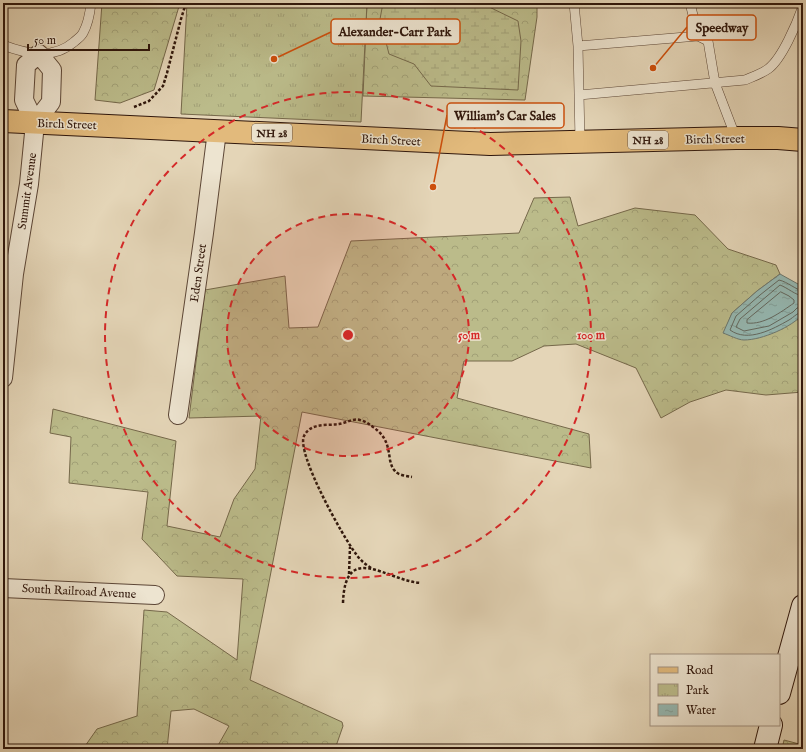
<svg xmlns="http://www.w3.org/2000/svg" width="806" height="752" viewBox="0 0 806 752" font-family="'IM FELL English',serif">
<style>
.forest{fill:url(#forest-crowns);stroke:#75684a}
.wetland{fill:url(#wetland-marsh);stroke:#75684a}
.park{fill:url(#park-tufts);stroke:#75684a}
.water{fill:url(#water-ripples);stroke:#6c776f}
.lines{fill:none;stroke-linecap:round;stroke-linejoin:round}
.shore{stroke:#62675e;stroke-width:1}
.lane-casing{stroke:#5c4636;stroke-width:10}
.street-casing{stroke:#5c4636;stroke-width:20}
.secondary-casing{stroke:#2f160b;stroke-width:24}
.primary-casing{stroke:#2f160b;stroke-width:24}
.path{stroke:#2f160b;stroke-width:2.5;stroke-dasharray:3 2;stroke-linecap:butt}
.lane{stroke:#ede4d0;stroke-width:9}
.street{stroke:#ede4d0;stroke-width:18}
.secondary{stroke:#ede4d0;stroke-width:22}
.primary{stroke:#e2ba7c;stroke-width:22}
.ring{fill:none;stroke:#d62828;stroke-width:2;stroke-dasharray:7 5}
.labels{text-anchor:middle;stroke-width:3;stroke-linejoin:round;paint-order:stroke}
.shield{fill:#ede4d0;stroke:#685446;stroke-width:1}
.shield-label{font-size:11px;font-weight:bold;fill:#2f160b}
.street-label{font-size:12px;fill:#2f160b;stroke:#ede4d0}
.centre{fill:#d62828;stroke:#ede4d0;stroke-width:2}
.ring-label{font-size:12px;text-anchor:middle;font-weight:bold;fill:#d62828;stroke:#ede4d0;stroke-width:3;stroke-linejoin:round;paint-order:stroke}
.leader{fill:none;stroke:#cc4f0c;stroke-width:1.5}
.callout-dot{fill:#cc4f0c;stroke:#ede4d0;stroke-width:1.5}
.callout{fill:#ede4d0;stroke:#cc4f0c;stroke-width:1.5}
.callout-label{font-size:13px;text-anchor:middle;font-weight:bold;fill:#2f160b}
</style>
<defs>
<pattern id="forest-crowns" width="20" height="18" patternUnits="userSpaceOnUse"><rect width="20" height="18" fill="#bbbb8a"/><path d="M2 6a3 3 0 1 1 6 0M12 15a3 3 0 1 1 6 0" fill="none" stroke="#a1a076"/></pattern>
<pattern id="wetland-marsh" width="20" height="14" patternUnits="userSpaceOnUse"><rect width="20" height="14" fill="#bbbb8a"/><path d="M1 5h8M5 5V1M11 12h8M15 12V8" fill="none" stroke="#a1a076"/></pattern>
<pattern id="park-tufts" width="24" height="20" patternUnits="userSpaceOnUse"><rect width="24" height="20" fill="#bbbb8a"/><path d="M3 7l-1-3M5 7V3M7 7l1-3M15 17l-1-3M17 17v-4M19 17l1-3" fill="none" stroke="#a1a076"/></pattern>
<pattern id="water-ripples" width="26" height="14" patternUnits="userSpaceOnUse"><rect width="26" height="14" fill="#95b8b2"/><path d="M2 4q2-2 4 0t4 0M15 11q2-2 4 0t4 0" fill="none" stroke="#819d98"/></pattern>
</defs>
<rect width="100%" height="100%" fill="#e4d5b7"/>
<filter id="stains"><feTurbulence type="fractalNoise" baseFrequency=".005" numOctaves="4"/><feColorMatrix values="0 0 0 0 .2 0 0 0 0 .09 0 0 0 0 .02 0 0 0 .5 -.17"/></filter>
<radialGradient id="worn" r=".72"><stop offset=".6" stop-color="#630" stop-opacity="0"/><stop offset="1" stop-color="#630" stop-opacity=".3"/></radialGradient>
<!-- forest -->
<path class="forest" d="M102 3H180L154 90 120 103 95 100Z
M367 3H537V17L525 100 363 96Z
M570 197 578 226 635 208 695 215 728 249 776 265 780 274 757 291 732 313 724 333 799 319 803 314V392L766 395 726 390 690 402 661 418 636 368 576 344 544 346 512 361H464L457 398 589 434 591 468 302 412 250 680 342 722 343 726 335 749H216L229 726 194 709 171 711 167 749H83L97 729 137 716 144 610 167 612 237 660 243 579 177 576 142 539 148 492 69 483 71 437 50 433 53 409 176 441 167 526 220 537 234 499 255 469 261 416 189 418 205 290 285 276 289 328 318 327 351 241 519 233 534 198Z
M784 740 803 745V749H782Z"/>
<!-- wetland -->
<path class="wetland" d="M383 3H481L518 21 521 41 518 90 431 86 414 64 389 54 380 19Z"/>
<!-- park -->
<path class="park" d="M187 3H367L361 122 181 114Z"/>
<!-- water -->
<path class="water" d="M780 274 798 284 803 289V314C792 327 762 340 744 340 738 340 729 335 723 333L732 313 757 291Z"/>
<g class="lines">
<!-- shore -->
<path class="shore" d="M803 291C796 290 788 282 779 280L760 295 736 316 730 330C748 343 773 329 789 320 794 317 798 312 803 312
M781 292 789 296 794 300V303C781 312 764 325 747 323V320Z
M803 296C795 295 788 288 780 285L740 319 736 327 744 331 769 326 793 312 797 308 803 307"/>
<!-- lane casing -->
<g class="lane-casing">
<path id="lane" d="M574 3 578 46 580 141
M690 3 698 36 708 41 715 83 736 138
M3 45C26 54 53 60 74 42 77 39 81 37 83 33 88 24 90 13 91 3
M578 46 698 36
M579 95 745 80C752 77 761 74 768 69 782 59 797 23 803 6"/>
</g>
<!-- street casing -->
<g class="street-casing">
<path id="street" d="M39 54 52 70 51 102 35 123 24 100 26 65Z
M3 378 14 274 29 184 35 123
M178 415 204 233 217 131
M3 588 155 595"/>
</g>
<!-- secondary casing -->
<g class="secondary-casing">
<path id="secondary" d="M779 693 803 606
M765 749 771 725"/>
</g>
<!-- primary casing -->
<g class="primary-casing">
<path id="primary" d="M3 121 490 144 736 138H778L803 140"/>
</g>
<!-- path -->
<path class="path" d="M134 107 149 101 163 86 167 73 181 19 186 3
M371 568C365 564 360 560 356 554 343 537 296 453 304 436 311 422 327 426 339 424 346 423 353 418 360 420 365 421 369 424 373 427 386 436 388 445 390 460 391 464 392 468 395 471 398 475 406 476 412 477
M349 574 350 547
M343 603C345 540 387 581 421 583"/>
<!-- lane -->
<use href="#lane" class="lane"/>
<!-- street -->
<use href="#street" class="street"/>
<!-- secondary -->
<use href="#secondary" class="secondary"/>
<!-- primary -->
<use href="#primary" class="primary"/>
</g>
<!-- distance rings -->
<circle cx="348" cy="335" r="121" fill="#d62828" fill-opacity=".12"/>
<g class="ring">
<circle cx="348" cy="335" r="121"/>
<circle cx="348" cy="335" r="243"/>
</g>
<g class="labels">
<!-- shield labels -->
<g class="shield">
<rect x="252" y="124" width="40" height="18" rx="3"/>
<rect x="628" y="131" width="40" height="18" rx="3"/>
</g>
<g class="shield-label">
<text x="272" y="137">NH 28</text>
<text x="648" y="144">NH 28</text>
</g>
<!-- street labels -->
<g class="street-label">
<text transform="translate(67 124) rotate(2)" y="4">Birch Street</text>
<text transform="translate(715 139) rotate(-1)" y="4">Birch Street</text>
<text transform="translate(391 140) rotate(3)" y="4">Birch Street</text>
<text transform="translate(27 191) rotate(-82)" y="4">Summit Avenue</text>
<text transform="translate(198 273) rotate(-82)" y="4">Eden Street</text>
<text transform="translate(79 591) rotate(3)" y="4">South Railroad Avenue</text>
</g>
</g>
<circle cx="348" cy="335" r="6" class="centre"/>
<g class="ring-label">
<text x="469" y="339">50 m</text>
<text x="591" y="339">100 m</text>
</g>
<!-- callouts -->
<path class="leader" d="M653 68L687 27M274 59L331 32M433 187L447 115"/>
<g class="callout-dot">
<circle cx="653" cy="68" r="4"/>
<circle cx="274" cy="59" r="4"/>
<circle cx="433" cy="187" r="4"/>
</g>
<g class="callout">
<rect x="687" y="15" width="69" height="25" rx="4"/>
<rect x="331" y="19" width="129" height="25" rx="4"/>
<rect x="447" y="103" width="117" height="25" rx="4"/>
</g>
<g class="callout-label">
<text x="722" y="32">Speedway</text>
<text x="395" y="36">Alexander-Carr Park</text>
<text x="505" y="120">William's Car Sales</text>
</g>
<!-- margin -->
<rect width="806" height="752" fill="none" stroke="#e4d5b7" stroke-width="16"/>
<rect x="4" y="4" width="798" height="744" fill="none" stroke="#2f160b" stroke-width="2"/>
<rect x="8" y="8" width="790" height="736" fill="none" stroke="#2f160b"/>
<!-- legend -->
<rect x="650" y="654" width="130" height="72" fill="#ede4d0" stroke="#a19281"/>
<rect x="658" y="667" width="20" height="6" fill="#e2ba7c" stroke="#a19281"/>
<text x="686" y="674" font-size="12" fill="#2f160b">Road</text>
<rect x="658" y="684" width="20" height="12" fill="url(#park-tufts)" stroke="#a19281"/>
<text x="686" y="694" font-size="12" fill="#2f160b">Park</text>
<rect x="658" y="704" width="20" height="12" fill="url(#water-ripples)" stroke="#a19281"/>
<text x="686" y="714" font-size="12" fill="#2f160b">Water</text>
<!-- scale -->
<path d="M28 44v6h121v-6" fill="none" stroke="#2f160b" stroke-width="2"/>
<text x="34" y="44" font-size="12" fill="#2f160b" stroke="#ede4d0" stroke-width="3" paint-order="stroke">50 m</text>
<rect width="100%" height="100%" filter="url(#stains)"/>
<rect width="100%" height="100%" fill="url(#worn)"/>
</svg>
